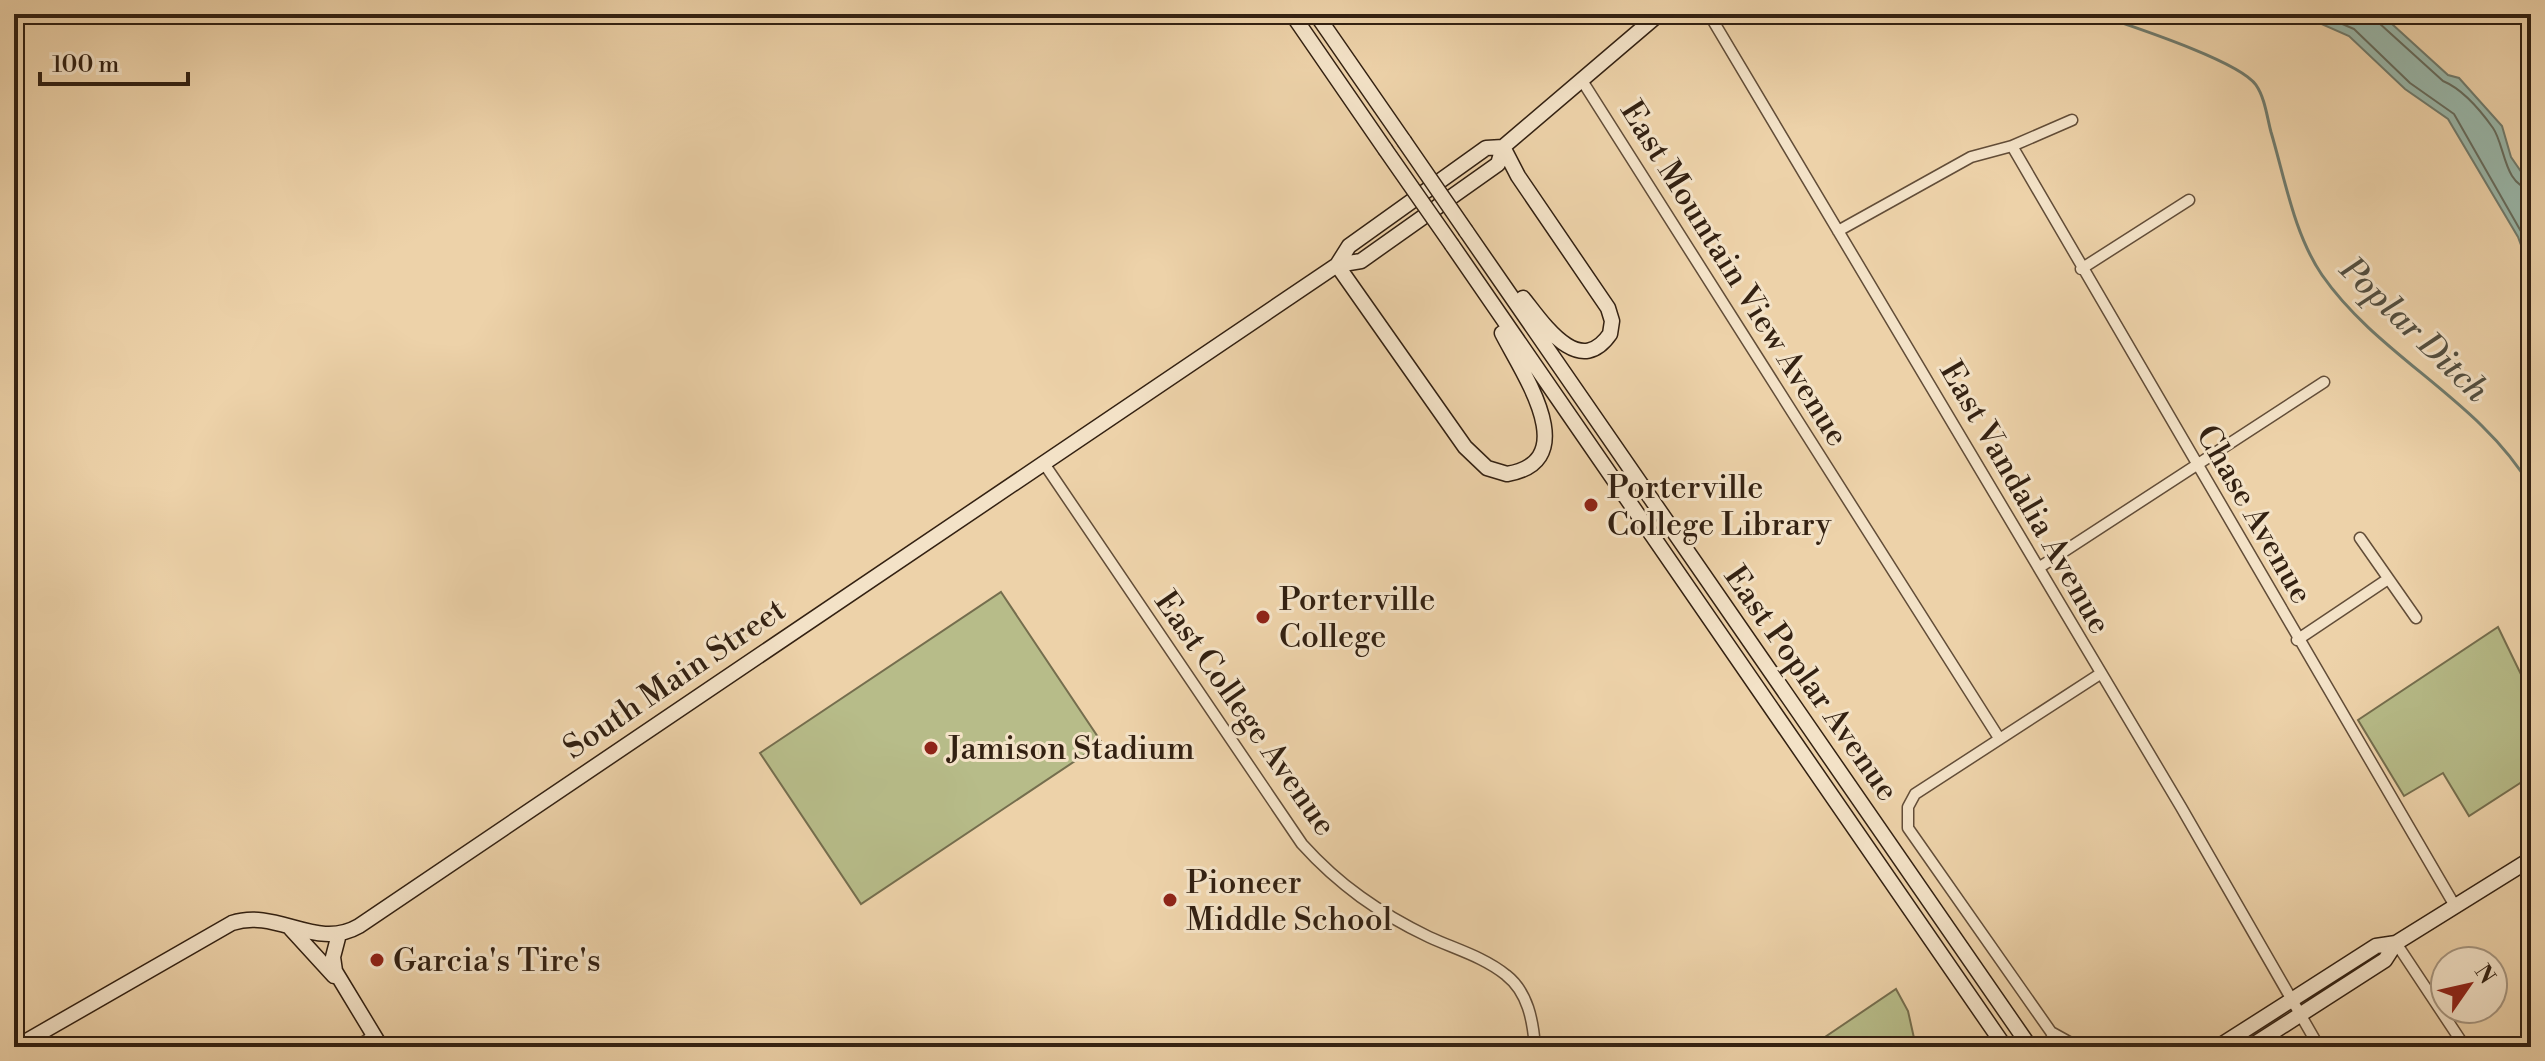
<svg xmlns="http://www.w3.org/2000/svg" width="2545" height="1061" viewBox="0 0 2545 1061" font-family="'Libre Bodoni',serif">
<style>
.green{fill:#b7bc89;stroke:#756e4e;stroke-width:2}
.water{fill:#99b7aa;stroke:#707b6d;stroke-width:2}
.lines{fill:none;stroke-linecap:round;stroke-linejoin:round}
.shore{stroke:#666c5e;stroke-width:2}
.stream{stroke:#707b6d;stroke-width:3}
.street-casing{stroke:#624d38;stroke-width:13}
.secondary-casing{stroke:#332112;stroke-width:17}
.street{stroke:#f3e2c7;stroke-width:10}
.secondary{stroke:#f3e2c7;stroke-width:14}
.secondary-bridge-casing{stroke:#332112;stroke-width:17;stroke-linecap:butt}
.secondary-bridge{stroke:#f3e2c7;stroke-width:14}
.poi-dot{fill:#8f2418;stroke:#f3e2c7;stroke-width:3}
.labels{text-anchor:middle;stroke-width:6;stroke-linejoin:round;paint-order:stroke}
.street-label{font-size:32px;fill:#332112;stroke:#f3e2c7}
.poi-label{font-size:32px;fill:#332112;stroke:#f3e2c7;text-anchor:start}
.water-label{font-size:34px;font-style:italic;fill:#524e40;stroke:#f3e2c7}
</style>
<rect width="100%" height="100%" fill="#edd2a9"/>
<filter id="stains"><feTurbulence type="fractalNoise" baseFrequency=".0025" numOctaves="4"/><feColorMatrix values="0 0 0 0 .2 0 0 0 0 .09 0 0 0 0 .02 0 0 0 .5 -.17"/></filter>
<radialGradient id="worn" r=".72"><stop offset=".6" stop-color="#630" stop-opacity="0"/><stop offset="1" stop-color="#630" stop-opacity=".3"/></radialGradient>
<!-- green -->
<path class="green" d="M1001 592 1102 743 861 904 760 753Z
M2498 627 2531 695V776L2469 816 2443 773 2404 796 2358 720Z
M1896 989 1908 1011 1916 1047H1818L1819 1041Z"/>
<!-- water -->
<path class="water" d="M2299 14H2381L2448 75 2459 78 2502 126 2511 157 2531 186V272L2518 237 2448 119 2405 89 2349 36Z"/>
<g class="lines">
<!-- shore -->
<path class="shore" d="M2319 14 2354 29 2410 83 2454 114 2531 249
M2376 14 2379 23 2443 81C2462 89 2481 111 2493 128 2505 145 2504 186 2531 189"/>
<!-- stream -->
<path class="stream" d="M2096 14C2128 25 2240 61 2256 85 2265 98 2267 117 2271 132 2285 179 2294 234 2322 275 2379 357 2480 400 2531 487"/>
<!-- street casing -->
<g class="street-casing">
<path id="street" d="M1709 14 2181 807 2319 1047
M1581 79 1999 738
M2012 146 2455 906
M1838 231 1971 157 2012 146 2072 120
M2081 269 2189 200
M1043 462 1302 844C1339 885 1379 913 1429 937 1455 949 1484 957 1506 975 1528 992 1533 1021 1535 1047
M2360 538 2416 618
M2040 567 2324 382
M2297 640 2388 579
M2396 943 2465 1047
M2051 1032 2078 1047
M356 1047 373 1036
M2057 1047 2051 1032 1908 828V807L1915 794 2100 674"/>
</g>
<!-- secondary casing -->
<g class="secondary-casing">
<path id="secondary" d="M1292 14 1385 149
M1316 14 1404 141
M1503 147 1518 176 1608 308 1612 321 1610 334C1579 379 1543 323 1523 298
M1466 231 2030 1047
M1452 245 2005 1047
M1337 265 1465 447 1487 468 1507 474C1585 461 1521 371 1502 333
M1337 265 1361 261 1498 164 1503 147 1659 14
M291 929 334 976
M339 934 333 957 335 971 381 1047
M16 1047 232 923C277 908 316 951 359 926L1337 265 1349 246 1486 148 1503 147
M2218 1047 2376 946 2396 943
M2250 1047 2385 960 2396 943 2531 859"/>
</g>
<!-- street -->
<use href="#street" class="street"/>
<!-- secondary -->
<use href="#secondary" class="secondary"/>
<!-- secondary-bridge casing -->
<g class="secondary-bridge-casing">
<path id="secondary-bridge" d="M1404 141 1466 231
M1385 149 1452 245"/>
</g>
<!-- secondary-bridge -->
<use href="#secondary-bridge" class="secondary-bridge"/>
</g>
<!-- markers -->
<g class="poi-dot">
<circle cx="1591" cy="505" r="8"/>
<circle cx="1263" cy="617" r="8"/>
<circle cx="931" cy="748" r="8"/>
<circle cx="1170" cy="900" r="8"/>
<circle cx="377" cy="960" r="8"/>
</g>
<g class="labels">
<!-- street labels -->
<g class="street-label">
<text transform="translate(1735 273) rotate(58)" y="11">East Mountain View Avenue</text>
<text transform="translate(2026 497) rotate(60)" y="11">East Vandalia Avenue</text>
<text transform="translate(2255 514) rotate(60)" y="11">Chase Avenue</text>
<text transform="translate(674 678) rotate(-34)" y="11">South Main Street</text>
<text transform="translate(1812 683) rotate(55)" y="11">East Poplar Avenue</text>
<text transform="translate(1246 713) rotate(55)" y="11">East College Avenue</text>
</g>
<!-- poi labels -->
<g class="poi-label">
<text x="1607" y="498">Porterville<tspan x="1607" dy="37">College Library</tspan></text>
<text x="1279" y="610">Porterville<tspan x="1279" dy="37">College</tspan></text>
<text x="947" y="759">Jamison Stadium</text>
<text x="1186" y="893">Pioneer<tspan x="1186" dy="37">Middle School</tspan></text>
<text x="393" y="971">Garcia's Tire's</text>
</g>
<!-- water labels -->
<g class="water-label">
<text transform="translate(2415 329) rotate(44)" y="12">Poplar Ditch</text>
</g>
</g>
<!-- margin -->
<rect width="2545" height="1061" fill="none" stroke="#edd2a9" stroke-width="48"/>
<rect x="16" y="16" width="2513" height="1029" fill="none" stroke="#332112" stroke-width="4"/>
<rect x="24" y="24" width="2497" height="1013" fill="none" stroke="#332112" stroke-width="2"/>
<!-- north arrow -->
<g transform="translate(2469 985) rotate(56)"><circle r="38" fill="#f3e2c7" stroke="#a6957f" stroke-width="2"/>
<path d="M0-6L14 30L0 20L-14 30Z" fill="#8f2418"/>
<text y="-12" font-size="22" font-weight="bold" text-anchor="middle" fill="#332112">N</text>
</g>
<!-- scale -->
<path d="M40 72v12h148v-12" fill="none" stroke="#332112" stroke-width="4"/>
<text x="52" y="72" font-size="24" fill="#332112" stroke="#f3e2c7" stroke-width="6" paint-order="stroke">100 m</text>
<rect width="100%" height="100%" filter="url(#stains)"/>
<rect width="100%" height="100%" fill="url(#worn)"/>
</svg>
